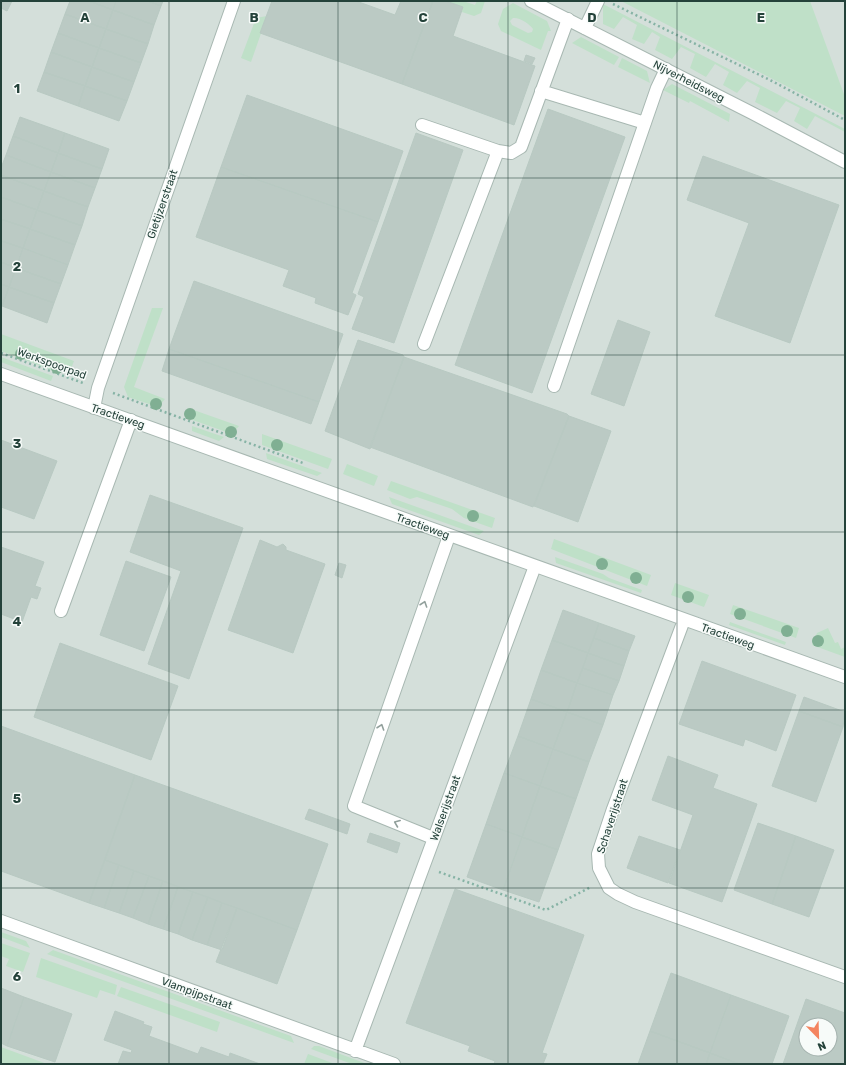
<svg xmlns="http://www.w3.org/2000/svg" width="846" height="1065" viewBox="0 0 846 1065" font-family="Rubik,sans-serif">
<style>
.built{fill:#d4dfda;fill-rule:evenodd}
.green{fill:#bfe0c8;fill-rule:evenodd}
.building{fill:#bbcac4;stroke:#b8c9c2;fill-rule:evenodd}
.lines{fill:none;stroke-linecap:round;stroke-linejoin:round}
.service-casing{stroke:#a8b8b2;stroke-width:14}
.minor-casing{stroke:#a8b8b2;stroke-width:14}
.path{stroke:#86b3a5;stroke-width:2.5;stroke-dasharray:2 3;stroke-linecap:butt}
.service{stroke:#fff;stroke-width:12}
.minor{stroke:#fff;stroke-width:12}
.tree{fill:#80af93}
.oneway{stroke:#92a09c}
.grid{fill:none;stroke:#24423a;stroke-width:1;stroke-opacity:0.55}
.labels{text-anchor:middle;stroke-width:3;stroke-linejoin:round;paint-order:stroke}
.street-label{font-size:11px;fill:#24423a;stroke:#f7fbf9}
.grid-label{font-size:13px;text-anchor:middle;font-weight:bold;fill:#24423a;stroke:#f7fbf9;stroke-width:3;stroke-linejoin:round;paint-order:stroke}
</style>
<rect width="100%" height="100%" fill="#e6efeb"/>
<!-- built -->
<path class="built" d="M1 1H845V1064H1ZM806 1025H830V1049H806Z"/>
<!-- green -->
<path class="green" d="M446 1H463L475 5 477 1H485L481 13 474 16 462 12 463 7Z
M621 1H810L845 97V116Z
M513 3 547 21 551 31H548L541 50 501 31 498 24 503 9ZM513 18C519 17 530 24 533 29L532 32 528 33 512 25 510 21Z
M603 4 845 129V132L815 116 807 129 794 121 800 108 786 101 777 113 755 102 760 88 747 81 737 93 723 85 729 72 715 64 706 77 690 68 695 54 681 47 672 59 655 50 660 37 652 32 644 44 632 39 637 25 623 17 614 29 603 24Z
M267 16 251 62 241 58 256 18Z
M581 37 619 57 614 65 572 43Z
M622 58 647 71 650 83 618 67Z
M672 84 730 114 729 122 690 101 689 103 663 90Z
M152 308H163L134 387 165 399 158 407 128 397 124 387Z
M1 334 74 361 71 369 62 371H54L1 351Z
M1 357 53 376 51 381 1 362Z
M188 408 239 426 232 434 187 418Z
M192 426 224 437 219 441 192 431Z
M262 434 332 459 328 469 262 445Z
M266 453 322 473 317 476 267 459Z
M347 464 378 476 374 486 343 474Z
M391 481 495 518 492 528 464 518 452 509 417 497 410 499 387 490Z
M389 497 484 531 479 535 392 504Z
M554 539 651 575 647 586 551 549Z
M555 557 603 574 609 578 642 590 641 593 556 563Z
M675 583 709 595 704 607 671 595Z
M733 605 799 628 796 638 730 614Z
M730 622 786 642 785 645 729 625Z
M828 628 835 643 838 642 841 649 845 647V657L812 645 817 633Z
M1 932 26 941 30 948 1 937Z
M1 943 30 953 23 972 6 966 9 959 1 956Z
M53 950 291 1036 294 1043 47 954Z
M41 958 117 985 115 995 100 990 97 998 36 977Z
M121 987 220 1022 217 1032 117 996Z
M314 1046H319L367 1064H352L311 1049Z
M1 1047 47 1064H1Z
M308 1054 335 1064H304Z"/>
<!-- building -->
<path class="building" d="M1 1H12L7 11 1 8Z
M70 1H89L113 10 106 29 65 14Z
M89 1H116L113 10Z
M116 1H148L161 6 154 25 113 10Z
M148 1H163L161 6Z
M272 1H356L395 15 401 1H433L402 84 260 33Z
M433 1H446L463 7 453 36 535 66 514 125 402 84Z
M113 10 154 25 148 44 106 29Z
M65 14 106 29 99 48 58 33Z
M106 29 148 44 141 63 99 48Z
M58 33 99 48 92 67 51 52Z
M99 48 141 63 134 82 92 67Z
M51 52 92 67 85 86 44 72Z
M526 55 535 58 532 64 524 61Z
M92 67 134 82 127 101 85 86Z
M44 72 85 86 78 106 37 91Z
M85 86 127 101 119 121 78 106Z
M247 95 403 151 378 222 221 167Z
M548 109 625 137 532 393 455 365Z
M20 117 65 133 58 153 13 136Z
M65 133 109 149 102 169 58 153Z
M416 133 463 150 394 343 352 329 364 297 358 294Z
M13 136 58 153 51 172 6 155Z
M58 153 102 169 95 188 51 172Z
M6 155 51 172 44 191 1 175V168Z
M703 156 839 205 790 343 715 316 749 223 687 200Z
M221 167 378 222 352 293 356 295 348 315 315 303 316 298 283 286 289 270 196 237Z
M51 172 95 188 88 207 44 191Z
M1 175 44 191 37 210 1 197Z
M44 191 88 207 82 226 37 210Z
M1 197 37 210 30 229 1 219Z
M37 210 82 226 75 245 30 229Z
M1 219 30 229 23 248 1 241Z
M30 229 75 245 68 265 23 248Z
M1 241 23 248 16 268 1 262Z
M23 248 68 265 61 284 16 268Z
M1 262 16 268 9 287 1 284Z
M16 268 61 284 54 303 9 287Z
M194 281 343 334 319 402 169 349Z
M1 284 9 287 2 306H1Z
M9 287 54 303 47 323 2 306Z
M618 320 650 332 624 406 591 394Z
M358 340 403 355 404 357 370 449 325 431Z
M169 349 319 402 311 424 162 371Z
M404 357 567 414 569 416 533 507 370 447Z
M569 416 611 431 578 522 534 506Z
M1 440 57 461 34 519 1 507Z
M150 495 243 528 189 679 148 664 181 571 130 552Z
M260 540 277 547 283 544 286 547V550L325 564 293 653 228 630Z
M1 547 44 562 35 586 41 588 37 599 31 597 22 622 1 614Z
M126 561 171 577 144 651 100 635Z
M339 563 346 565 342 578 335 575Z
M563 610 599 623 588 653 552 640Z
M599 623 635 636 629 651 594 638Z
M594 638 629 651 624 666 588 653Z
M552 640 588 653 577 683 541 670Z
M60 643 178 686 151 760 34 717Z
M588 653 624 666 619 681 583 668Z
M702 661 796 695 776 751 745 739 743 746 679 724Z
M583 668 619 681 613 695 577 683Z
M541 670 577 683 567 712 531 699Z
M577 683 613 695 603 725 567 712Z
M804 697 845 712 843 727 799 711Z
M531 699 567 712 553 749 518 736Z
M799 711 843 727 816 802 772 786Z
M567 712 603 725 589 762 553 749Z
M1 726 135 775 89 903 1 871Z
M518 736 553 749 540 786 504 773Z
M553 749 589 762 576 799 540 786Z
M668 756 718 775 713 788 757 804 722 902 669 883 693 815 652 800Z
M504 773 540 786 522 837 486 824Z
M135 775 328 844 297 930 105 860Z
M540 786 576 799 558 850 522 837Z
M309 809 350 824 347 834 305 819Z
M758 823 796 836 772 904 734 890Z
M486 824 522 837 503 890 467 877Z
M370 833 400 843 397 853 367 842Z
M639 836 680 850 668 883 627 868Z
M796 836 834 850 809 917 772 904Z
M522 837 558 850 539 902 503 890Z
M105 860 119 865 104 908 89 903Z
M119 865 134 871 119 913 104 908Z
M134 871 149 876 133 918 119 913Z
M149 876 163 881 148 924 133 918Z
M163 881 178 887 163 929 148 924Z
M178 887 193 892 178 934 163 929Z
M455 889 584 935 542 1053 547 1054 543 1064H494L495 1061 468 1051 470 1046 406 1023Z
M193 892 208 897 192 940 178 934Z
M208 897 222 903 207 945 192 940Z
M222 903 237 908 222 950 207 945Z
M237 908 297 930 277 984 216 962Z
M671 973 731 995 710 1053 650 1031Z
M1 988 24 997 7 1046 1 1043Z
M731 995 789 1016 772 1064H739L710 1053Z
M24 997 72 1014 55 1062 7 1046Z
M806 999 845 1013V1064H783ZM806 1025H830V1049H806Z
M115 1011 144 1022 143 1024 152 1027 149 1036 198 1054 201 1047 229 1057 230 1053 260 1064H118L123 1051 131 1053 132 1050 104 1040Z
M650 1031 710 1053 706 1064H638Z
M710 1053 739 1064H706Z"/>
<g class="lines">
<!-- service casing -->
<g class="service-casing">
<path id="service" d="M585 28 598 1
M541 91 645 123
M422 125 498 151
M424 344 498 151 511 153 521 147 568 19
M554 386 657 88 666 69
M61 611 131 420
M433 838 354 806 449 536"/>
</g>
<!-- minor casing -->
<g class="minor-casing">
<path id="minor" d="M531 1 752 113 845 162
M1 374 845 677
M94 408 98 388 234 1
M684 620 613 809 598 854 599 868 609 888 618 894 635 902 845 977
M1 921 394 1064
M355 1051 535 566"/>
</g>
<!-- path -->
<path class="path" d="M613 4 772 81 845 120
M1 353 83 383
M113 393 303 463
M439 872 546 910 591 887"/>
<!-- service -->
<use href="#service" class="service"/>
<!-- minor -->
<use href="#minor" class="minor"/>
</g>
<!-- trees -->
<g class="tree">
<circle cx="21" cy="354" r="6"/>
<circle cx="57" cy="368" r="6"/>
<circle cx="156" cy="404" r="6"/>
<circle cx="190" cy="414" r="6"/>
<circle cx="231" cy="432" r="6"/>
<circle cx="277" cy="445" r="6"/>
<circle cx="473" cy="516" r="6"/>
<circle cx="602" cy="564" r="6"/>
<circle cx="636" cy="578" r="6"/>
<circle cx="688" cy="597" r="6"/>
<circle cx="740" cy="614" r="6"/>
<circle cx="787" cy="631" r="6"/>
<circle cx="818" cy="641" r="6"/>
</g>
<!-- one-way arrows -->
<defs><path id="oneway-chevron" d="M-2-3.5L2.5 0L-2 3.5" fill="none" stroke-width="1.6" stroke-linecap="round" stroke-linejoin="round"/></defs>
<g class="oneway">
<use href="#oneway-chevron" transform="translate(424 604) rotate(-71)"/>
<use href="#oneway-chevron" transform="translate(381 727) rotate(-71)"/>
<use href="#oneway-chevron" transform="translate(397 823) rotate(-158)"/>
</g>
<!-- grid -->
<path class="grid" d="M169 1V1064M338 1V1064M508 1V1064M677 1V1064M1 178H845M1 355H845M1 532H845M1 710H845M1 888H845"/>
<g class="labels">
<!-- street labels -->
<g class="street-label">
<text transform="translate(689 81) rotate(27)" y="4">Nijverheidsweg</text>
<text transform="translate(162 204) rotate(-71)" y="4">Gietijzerstraat</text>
<text transform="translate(52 363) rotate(20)" y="4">Werkspoorpad</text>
<text transform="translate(118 416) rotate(19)" y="4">Tractieweg</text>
<text transform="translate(423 526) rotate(20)" y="4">Tractieweg</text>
<text transform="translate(728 636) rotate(20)" y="4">Tractieweg</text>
<text transform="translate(445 808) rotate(-70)" y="4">Walserijstraat</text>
<text transform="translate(612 816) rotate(-72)" y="4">Schaverijstraat</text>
<text transform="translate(197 993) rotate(20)" y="4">Vlampijpstraat</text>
</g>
</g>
<g class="grid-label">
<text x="85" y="22">A</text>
<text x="254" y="22">B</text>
<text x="423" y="22">C</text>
<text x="592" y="22">D</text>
<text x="761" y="22">E</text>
<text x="17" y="93">1</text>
<text x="17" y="271">2</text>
<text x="17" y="448">3</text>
<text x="17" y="626">4</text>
<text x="17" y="803">5</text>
<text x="17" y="981">6</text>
</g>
<!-- border -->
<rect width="846" height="1065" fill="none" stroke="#24423a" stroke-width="4"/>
<!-- north arrow -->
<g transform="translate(818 1037) rotate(157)"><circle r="19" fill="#f7fbf9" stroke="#a3b1ad"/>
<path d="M0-3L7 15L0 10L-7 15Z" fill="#f4845f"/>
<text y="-6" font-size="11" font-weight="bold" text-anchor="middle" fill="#24423a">N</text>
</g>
</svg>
